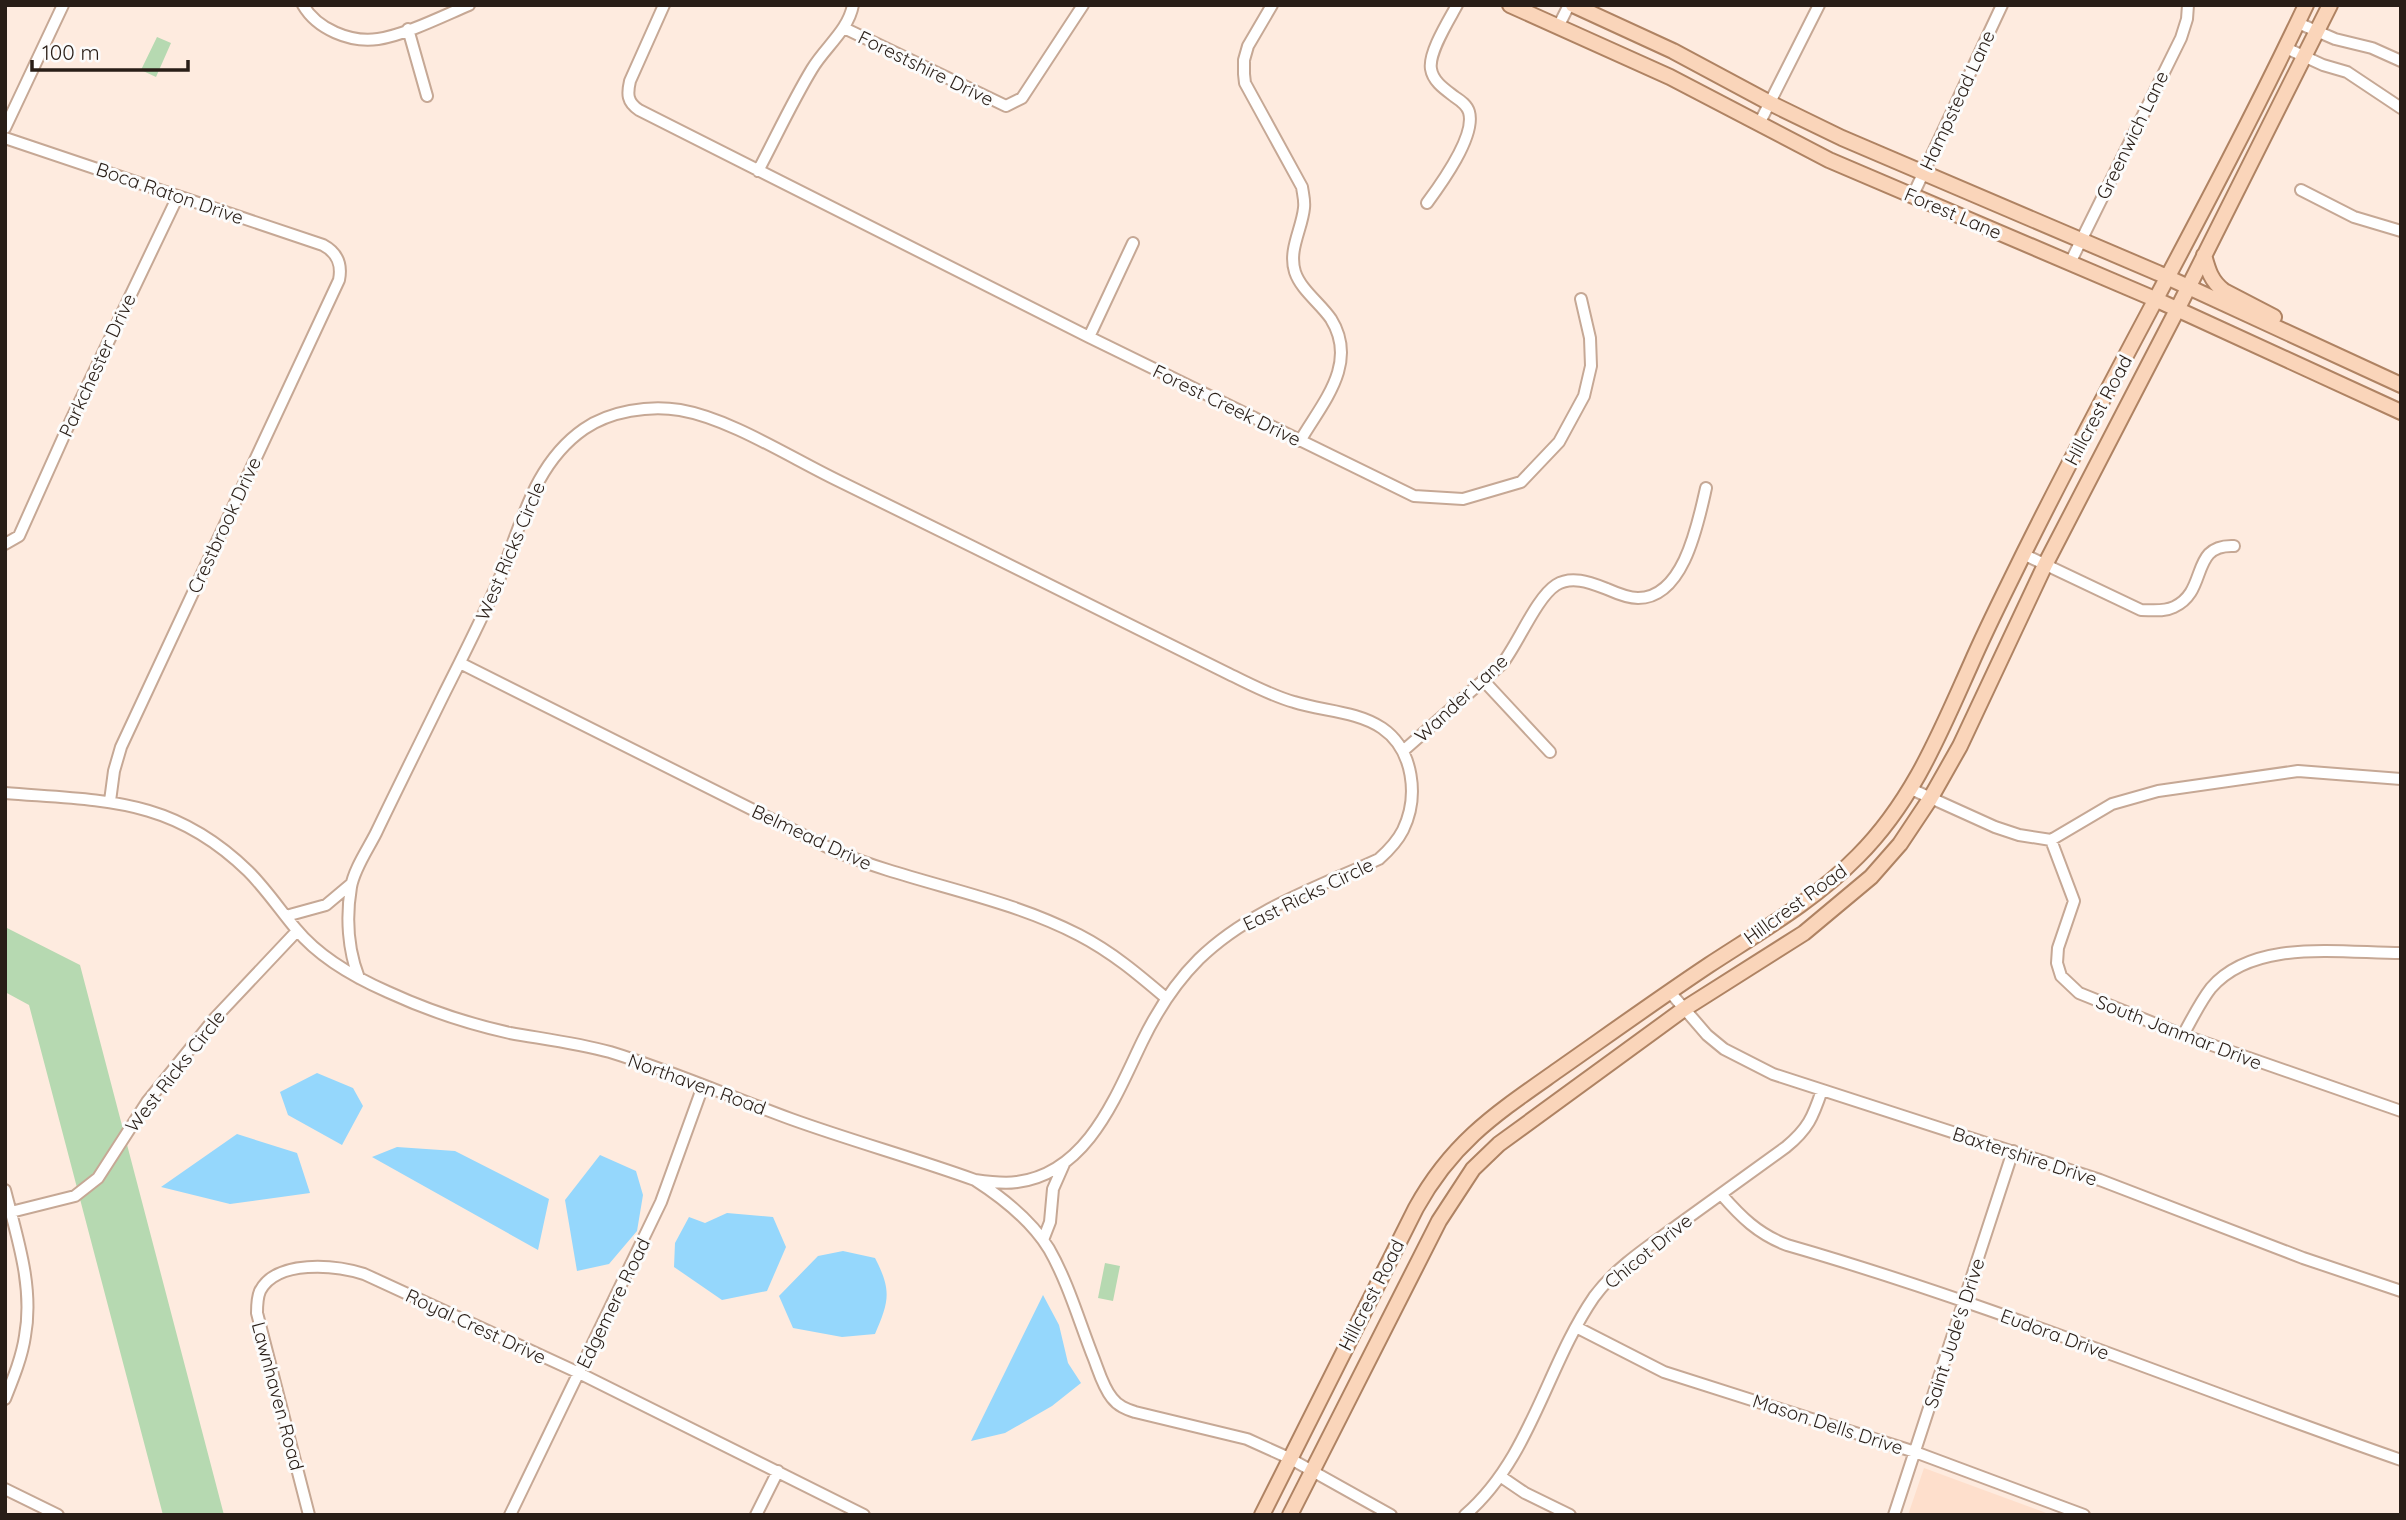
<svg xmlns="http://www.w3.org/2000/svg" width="2406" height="1520" viewBox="0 0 2406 1520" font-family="Quicksand,sans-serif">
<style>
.built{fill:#fedfcc}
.green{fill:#b6d9b1}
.water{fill:#95d7fc}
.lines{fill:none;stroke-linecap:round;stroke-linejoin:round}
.minor-casing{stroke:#c6a895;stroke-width:14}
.major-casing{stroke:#af8363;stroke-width:18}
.minor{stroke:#fff;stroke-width:10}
.major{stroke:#fad5ba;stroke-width:14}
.labels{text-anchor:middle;stroke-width:6;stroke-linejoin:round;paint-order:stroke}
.street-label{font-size:19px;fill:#291e17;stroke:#fcfcfc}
</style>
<rect width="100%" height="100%" fill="#feebdf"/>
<!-- built -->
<path class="built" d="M1924 1468 2041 1511 2051 1515H1908Z"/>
<!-- green -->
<path class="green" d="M157 37 171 43 156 77 141 70Z
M5 927 80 965 224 1515H163L29 1005 5 992Z
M1105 1263 1120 1266 1113 1301 1098 1298Z"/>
<!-- water -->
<path class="water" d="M317 1073 353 1088 363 1106 342 1145 288 1115 280 1092Z
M237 1134 297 1153 310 1193 230 1204 161 1187Z
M397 1147 455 1151 549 1199 538 1250 372 1157Z
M600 1155 636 1171 643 1195 637 1231 609 1264 577 1271 565 1200Z
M727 1213 773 1217 786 1247 767 1291 722 1300 674 1267 675 1243 689 1217 705 1223Z
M843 1251 875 1258C892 1291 889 1301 875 1334L842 1337 793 1328 779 1296 818 1256Z
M1043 1295 1059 1325 1068 1363 1081 1383 1052 1406 1005 1433 971 1441Z"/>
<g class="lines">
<!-- minor casing -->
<g class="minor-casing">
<path id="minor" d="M303 5C317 29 350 43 378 39 405 35 443 16 469 5
M664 5 630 81C627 94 627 102 639 110L1089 337 1414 496 1463 499 1521 482 1559 442 1584 396 1591 366 1590 338 1581 299
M1272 5 1248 46 1244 60V74L1245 83 1302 187C1303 194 1305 201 1304 208 1302 229 1288 250 1295 272 1301 290 1320 303 1331 319 1359 364 1322 403 1300 441
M2298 23 2335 39 2372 48 2401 61
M1559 25 1569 5
M844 28 1006 106 1022 98 1083 5
M408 29 427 96
M2286 48 2323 65 2347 72 2401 108
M1759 124 1819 5
M5 128 63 5
M5 138 323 245C338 253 342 265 339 280L121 747 114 771 110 801
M758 171C776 137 792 102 812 69 825 47 848 31 853 5
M2301 190 2354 217 2401 231
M1913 195 2002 5
M1427 203C1441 184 1476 136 1469 112 1467 105 1461 101 1455 97 1446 90 1433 82 1431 69 1428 53 1449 20 1457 5
M2070 263 2181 38 2187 19 2188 5
M1089 337 1133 243
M5 544 19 536 71 420 178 196
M2023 554 2141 610C2152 610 2164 612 2174 607 2209 591 2189 544 2234 546
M460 663 835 851C914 884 1002 895 1079 935 1112 952 1139 975 1166 998
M1483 680 1550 752
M1403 751 1502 664C1518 644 1536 598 1556 585 1572 575 1591 583 1607 589 1616 593 1627 598 1638 598 1684 598 1698 523 1706 488
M1911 789 1995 827 2019 835 2051 840 2112 804 2158 791 2298 771 2401 779
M5 793C104 801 172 797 248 871 266 889 280 910 296 929 319 957 356 978 388 992 427 1010 469 1024 510 1033 544 1039 577 1043 610 1052 672 1071 731 1097 791 1119 852 1141 914 1158 975 1180 1003 1198 1031 1220 1049 1249 1068 1282 1080 1324 1094 1359 1099 1372 1103 1387 1112 1398 1118 1406 1126 1409 1135 1412L1247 1439 1289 1458 1391 1515
M2051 840 2074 901 2058 948 2057 963 2061 976 2079 993 2183 1035 2401 1111
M286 916 326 905 351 884
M359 978C348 950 346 917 351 887 354 869 368 849 376 833 398 787 421 741 443 696 462 658 481 621 498 582 521 528 532 465 584 429 610 411 649 405 680 410 732 419 794 460 843 483 972 546 1100 610 1229 674 1250 684 1272 696 1294 702 1322 711 1357 711 1382 728 1414 750 1419 797 1403 830 1397 842 1388 851 1379 859 1316 888 1248 911 1199 959 1175 983 1156 1013 1142 1042 1115 1098 1087 1173 1017 1182 1003 1184 989 1182 975 1180
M1669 991 1707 1035 1724 1049 1773 1074 2100 1180 2303 1258 2401 1291
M2183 1035C2192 1019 2200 1002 2211 988 2254 938 2342 953 2401 953
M5 1190C17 1237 34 1287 25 1336 22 1357 13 1379 5 1399
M1721 1194C1741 1217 1758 1234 1787 1245 1996 1305 2196 1389 2401 1460
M11 1212 75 1196 98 1178 147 1102 215 1018 297 931
M1043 1240 1050 1222 1053 1189 1064 1164
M1576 1327 1664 1372 1915 1452 2084 1515
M1500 1476 1525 1493 1570 1515
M5 1489 58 1515
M309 1515 257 1313C257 1305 257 1298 260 1291 277 1259 335 1265 364 1274L579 1373 864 1515
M510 1515 661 1202 703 1086
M756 1515 778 1471
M1465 1515C1531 1458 1546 1367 1594 1297 1616 1267 1649 1246 1678 1225 1714 1199 1750 1173 1786 1147 1808 1129 1813 1117 1822 1090
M1894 1515 2013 1151"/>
</g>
<!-- major casing -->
<g class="major-casing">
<path id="major" d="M1510 5 1670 77 1829 160 2157 300 2401 412
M1573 5 1673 51 1770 103 1842 138 2158 273 2401 385
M2204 255C2208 270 2211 281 2224 291L2274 317
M1262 1515 1416 1208C1453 1141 1497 1113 1558 1070 1608 1035 1658 999 1709 965 1761 931 1815 900 1858 856 1913 801 1940 733 1971 664 1987 627 2006 590 2024 553 2115 369 2218 191 2306 5
M1290 1515 1439 1221 1473 1169 1499 1144 1684 1009 1804 933 1871 877 1900 844 1930 799 1960 746 2045 565 2177 310 2330 5"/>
</g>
<!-- minor -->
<use href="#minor" class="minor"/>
<!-- major -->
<use href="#major" class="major"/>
</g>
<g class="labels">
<!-- street labels -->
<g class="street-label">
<text transform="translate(926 68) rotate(26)" y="7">Forestshire Drive</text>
<text transform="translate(1957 100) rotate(-65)" y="7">Hampstead Lane</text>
<text transform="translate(2132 135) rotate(-64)" y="7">Greenwich Lane</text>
<text transform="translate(170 193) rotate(19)" y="7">Boca Raton Drive</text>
<text transform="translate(1953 213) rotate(23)" y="7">Forest Lane</text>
<text transform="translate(97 365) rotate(-65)" y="7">Parkchester Drive</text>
<text transform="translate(1227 405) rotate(26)" y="7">Forest Creek Drive</text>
<text transform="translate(2098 410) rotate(-62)" y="7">Hillcrest Road</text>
<text transform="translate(224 525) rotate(-65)" y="7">Crestbrook Drive</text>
<text transform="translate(510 551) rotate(-67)" y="7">West Ricks Circle</text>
<text transform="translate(1461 698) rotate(-43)" y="7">Wander Lane</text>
<text transform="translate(812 837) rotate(25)" y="7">Belmead Drive</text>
<text transform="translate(1308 894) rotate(-26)" y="7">East Ricks Circle</text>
<text transform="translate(1795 904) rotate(-36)" y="7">Hillcrest Road</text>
<text transform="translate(2179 1032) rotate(21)" y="7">South Janmar Drive</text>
<text transform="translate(175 1071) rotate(-52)" y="7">West Ricks Circle</text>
<text transform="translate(697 1084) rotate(20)" y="7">Northaven Road</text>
<text transform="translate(2025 1156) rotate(18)" y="7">Baxtershire Drive</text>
<text transform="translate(1648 1251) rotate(-39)" y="7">Chicot Drive</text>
<text transform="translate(1371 1295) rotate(-63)" y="7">Hillcrest Road</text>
<text transform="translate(613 1303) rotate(-64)" y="7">Edgemere Road</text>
<text transform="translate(476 1326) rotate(25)" y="7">Royal Crest Drive</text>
<text transform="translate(1954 1333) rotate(-72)" y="7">Saint Jude's Drive</text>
<text transform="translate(2055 1334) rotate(20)" y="7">Eudora Drive</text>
<text transform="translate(278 1396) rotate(75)" y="7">Lawnhaven Road</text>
<text transform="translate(1828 1424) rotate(18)" y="7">Mason Dells Drive</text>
</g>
</g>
<!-- border -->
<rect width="2406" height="1520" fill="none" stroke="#291e17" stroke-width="14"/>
<!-- scale -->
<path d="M32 60v10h156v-10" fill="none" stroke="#291e17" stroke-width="3.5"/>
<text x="42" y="60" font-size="21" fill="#291e17" stroke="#fcfcfc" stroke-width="5" paint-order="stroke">100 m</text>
</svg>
